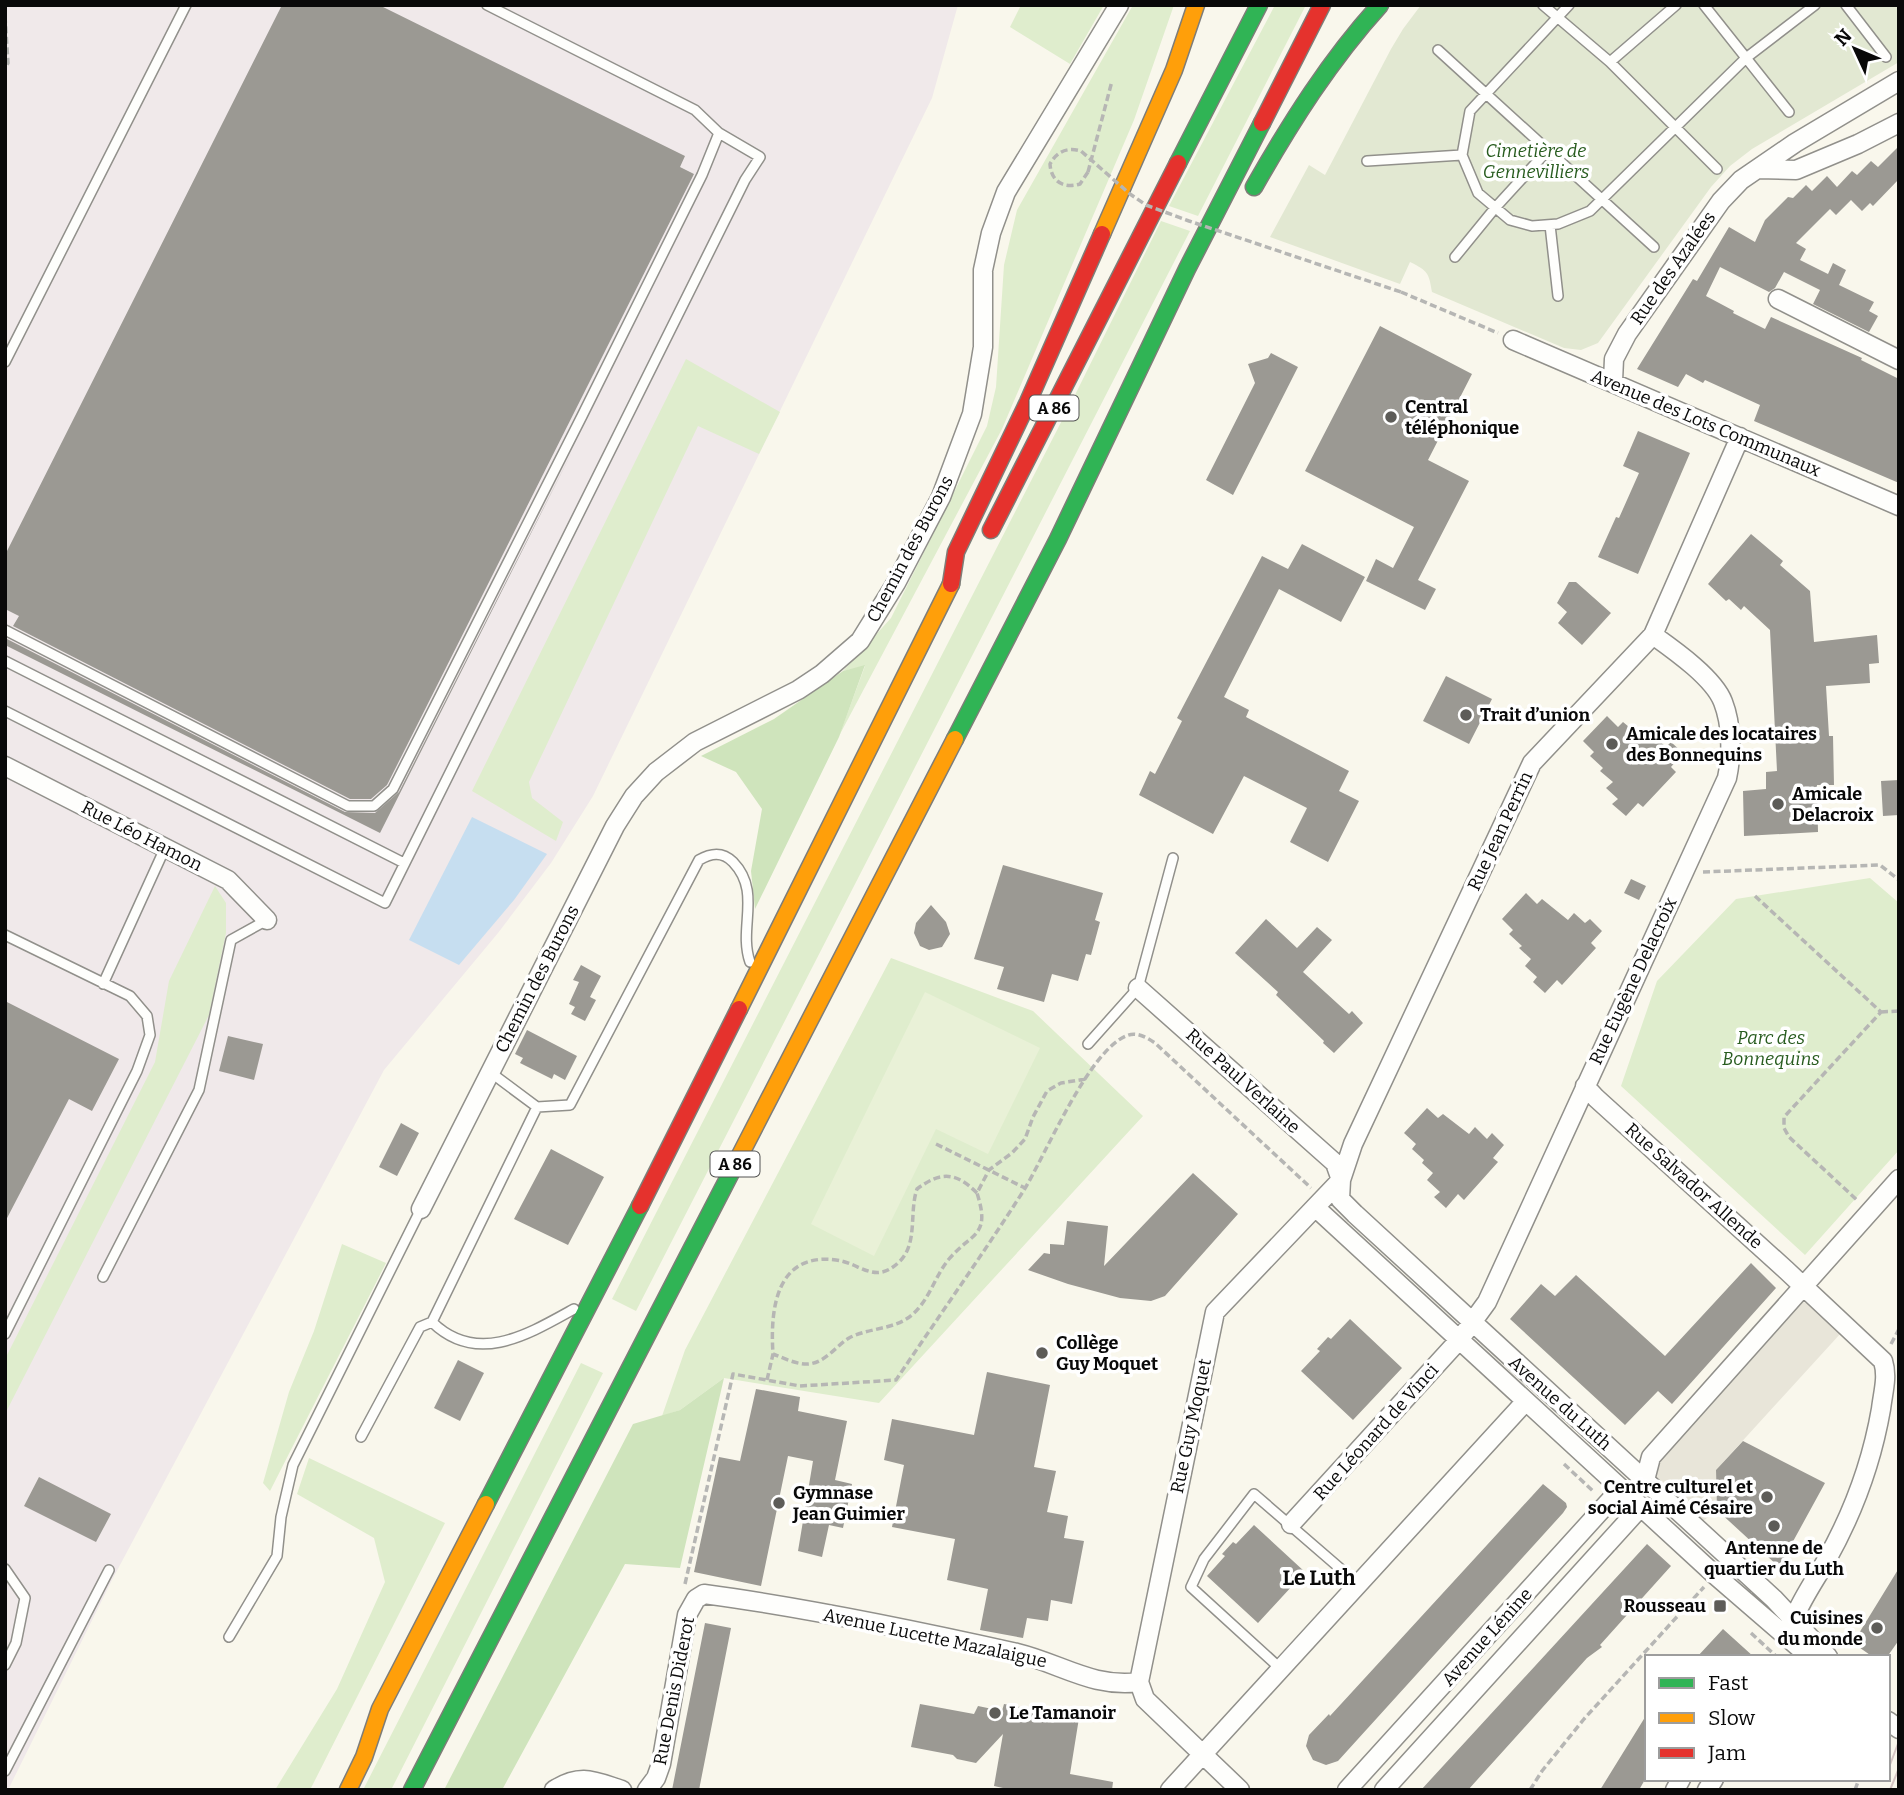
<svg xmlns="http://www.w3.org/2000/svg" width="1904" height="1795" viewBox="0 0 1904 1795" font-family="Bitter,serif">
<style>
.industrial{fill:#f0e9ea}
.green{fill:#dfedcd}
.forest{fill:#cfe4bc}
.cemetery{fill:#e2e8d2}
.pitch{fill:#e9f1d7}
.plaza{fill:#e8e5d9}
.water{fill:#c6def0}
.building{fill:#9b9993}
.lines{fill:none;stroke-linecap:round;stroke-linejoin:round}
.lane-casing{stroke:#91908b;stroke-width:12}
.street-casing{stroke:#91908b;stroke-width:21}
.fast-casing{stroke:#7e7d78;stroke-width:19}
.slow-casing{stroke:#7e7d78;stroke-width:19}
.jam-casing{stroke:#7e7d78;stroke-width:19}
.path{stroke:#b6b6b4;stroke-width:3.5;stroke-dasharray:7 3.5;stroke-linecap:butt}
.lane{stroke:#fefefc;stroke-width:9}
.street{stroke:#fefefc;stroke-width:18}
.fast{stroke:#30b455;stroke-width:16}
.slow{stroke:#ff9f0a;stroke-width:16}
.jam{stroke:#e5322d;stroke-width:16}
.tram{stroke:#d4c5c3;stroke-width:2}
.path-bridge{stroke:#b6b6b4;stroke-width:3.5;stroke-dasharray:7 3.5;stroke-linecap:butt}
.poi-dot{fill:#5d5c58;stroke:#fff;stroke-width:2.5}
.labels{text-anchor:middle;stroke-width:7;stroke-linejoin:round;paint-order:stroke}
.shield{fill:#fff;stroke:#535353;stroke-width:2}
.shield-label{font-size:16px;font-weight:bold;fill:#090909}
.park-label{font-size:18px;font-style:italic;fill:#285c1f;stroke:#fff}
.street-label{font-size:18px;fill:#090909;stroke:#fff}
.poi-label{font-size:18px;font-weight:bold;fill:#090909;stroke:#fff;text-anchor:start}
.quarter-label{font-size:21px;font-weight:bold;fill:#090909;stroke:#fff}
</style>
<rect width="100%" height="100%" fill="#f9f7ec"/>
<!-- industrial -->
<path class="industrial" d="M5 5H958L932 98 593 796 551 863 498 933 384 1070 112 1580 8 1790H5Z"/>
<!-- green -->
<path class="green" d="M1021 5H1104L1070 64 1010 27Z
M1133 5H1174L1134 120 1002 429 839 736 865 666 843 671 891 618 987 426 996 387 1004 265 1017 210Z
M1275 5H1306L1198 216 1169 206Z
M1161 221 1190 231 636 1311 612 1299 1076 393Z
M686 359 780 412 759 454 698 426 529 782 532 798 563 822 556 841 472 791Z
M1870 878 1899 903V1150L1805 1255 1621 1086 1657 981 1736 899Z
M215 886 226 903V933L209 1015 5 1414V1359L155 1062 169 981Z
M891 958 1033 1011 1143 1116 879 1403 724 1378 680 1410 662 1416 685 1350Z
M342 1244 386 1263 270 1491 263 1483 289 1392 314 1331Z
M581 1363 603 1373 391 1790H363Z
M309 1458 445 1523 310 1790H275L337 1689 385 1582 374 1538 297 1494Z"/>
<!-- forest -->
<path class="forest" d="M865 665 839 737 755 909 751 871 762 809 736 772 701 756 774 719 843 671Z
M724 1378 680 1568 625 1564 502 1790H444L633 1424 680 1410Z"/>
<!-- cemetery -->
<path class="cemetery" d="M1421 5H1899V62L1752 149 1730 166 1711 187 1598 343 1581 350 1564 348 1432 292C1429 273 1428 271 1410 262L1400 284 1270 237 1309 165 1325 175 1391 49 1403 29Z"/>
<!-- pitch -->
<path class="pitch" d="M925 992 1040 1048 988 1154 936 1129 874 1256 811 1224Z"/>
<!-- plaza -->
<path class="plaza" d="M1802 1302 1812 1304 1841 1333 1716 1470 1717 1510 1702 1522 1652 1478 1655 1460 1795 1304Z"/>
<!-- water -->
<path class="water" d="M472 817 547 854 514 900 459 965 409 940Z"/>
<!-- building -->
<path class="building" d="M282 5H379L685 156 680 167 694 174 387 785 371 799H350L13 626 19 616 5 609V555Z
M1899 146V179L1873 206 1870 203 1862 211 1851 200 1836 215 1830 209 1796 243 1806 249 1800 260 1828 274 1833 263 1846 270 1839 285 1874 302 1869 311 1878 316 1869 332 1813 304 1820 290 1784 272 1775 288 1769 292 1720 267 1706 296 1734 311 1733 313 1765 329 1771 317 1862 358 1861 360 1899 379V483L1754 421 1760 405 1705 380 1703 383 1686 374 1678 387 1637 369 1693 279 1697 281 1729 227 1755 242 1765 220 1788 197 1793 198 1806 185 1812 191 1827 176 1837 187 1852 171 1857 175 1871 161 1878 167Z
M1380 326 1472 374 1428 460 1469 481 1418 580 1436 589 1425 610 1366 581 1376 559 1393 568 1414 527 1305 471Z
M1271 353 1298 367 1233 495 1206 480 1255 383 1248 364 1268 358Z
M1638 431 1690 453 1638 574 1598 557 1616 517 1619 518 1639 473 1623 466Z
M573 450 380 833 5 645 7 639 345 812 375 813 399 792Z
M1751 534 1783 561 1780 565 1810 591 1814 642 1877 635 1879 663 1869 664 1870 683 1826 686 1829 736H1833L1834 785H1817L1818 832 1744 836 1743 791 1766 789V772L1777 771 1770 630 1744 606 1741 610 1729 599 1726 601 1708 584Z
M1302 544 1365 577 1341 622 1279 589 1224 697 1249 710 1246 717 1349 771 1339 791 1359 801 1328 862 1290 842 1307 808 1244 776 1213 834 1139 795 1150 771 1155 774 1182 721 1177 718 1262 556 1288 569Z
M1569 582H1576L1611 613 1582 645 1558 623 1567 612 1557 603Z
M1446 676 1492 699 1469 744 1423 721Z
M1607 716 1618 727 1623 722 1648 743 1654 736 1666 747 1671 742 1683 753 1671 767 1676 772 1643 807 1638 803 1626 816 1612 804 1618 799 1606 788 1613 782 1600 771 1603 768 1590 756 1594 752 1583 741Z
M1899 780V815L1883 816 1881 781Z
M1003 865 1103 893 1095 920 1100 922 1091 955 1086 954 1078 981 1052 974 1044 1002 997 989 1004 967 974 959Z
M1631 879 1646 886 1639 900 1624 893Z
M1526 893 1537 904 1542 899 1568 920 1574 913 1585 923 1590 919 1602 931 1591 943 1596 948 1562 985 1557 980 1545 993 1533 982 1537 977 1525 966 1531 959 1519 948 1522 946 1509 934 1513 930 1502 919Z
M931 905 946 922 950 934 942 947 929 950 920 946 914 933 916 923Z
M1266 919 1297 948 1317 927 1332 940 1303 972 1349 1014 1352 1011 1363 1023 1334 1053 1323 1043 1324 1041 1276 995 1278 992 1235 953Z
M581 965 601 976 590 997 596 1000 585 1021 571 1014 575 1007 569 1004 579 982 573 980Z
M5 1001 119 1059 92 1111 69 1099 5 1222Z
M527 1030 577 1056 565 1080 554 1074 552 1079 520 1063 523 1058 515 1054Z
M228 1036 263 1044 254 1080 219 1071Z
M1427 1108 1438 1118 1443 1114 1469 1134 1475 1127 1487 1139 1492 1133 1504 1145 1493 1158 1498 1162 1464 1200 1458 1194 1446 1208 1434 1197 1440 1192 1427 1180 1433 1173 1422 1163 1424 1160 1412 1149 1416 1144 1404 1133Z
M401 1123 419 1133 397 1176 379 1167Z
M551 1149 604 1177 568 1245 514 1219Z
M1193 1173 1238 1214 1165 1296 1151 1301 1120 1298 1068 1284 1028 1270 1044 1253 1050 1254V1244L1064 1245 1067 1221 1108 1226 1104 1266Z
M1751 1263 1776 1288 1672 1404 1658 1391 1625 1425 1510 1319 1541 1284 1555 1296 1576 1275 1665 1356Z
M1350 1319 1402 1368 1353 1420 1301 1371 1320 1351 1317 1349 1328 1337 1331 1339Z
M458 1360 484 1373 460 1421 434 1408Z
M987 1372 1050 1385 1034 1467 1056 1471 1047 1512 1068 1516 1064 1538 1084 1541 1072 1604 1051 1600 1048 1621 1027 1618 1023 1638 980 1630 988 1589 947 1580 955 1539 892 1527 904 1465 884 1460 892 1419 974 1435Z
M756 1389 800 1397 798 1411 847 1421 835 1480 852 1484 843 1528 829 1525 822 1557 798 1551 813 1461 788 1456 761 1586 694 1572 719 1457 740 1461Z
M1743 1441 1825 1483 1779 1567 1717 1510 1716 1470Z
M39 1477 111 1514 96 1542 24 1506Z
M1543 1484 1566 1503 1567 1507 1563 1513 1338 1761 1326 1765 1313 1760 1306 1746 1309 1735 1329 1714 1330 1716Z
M1254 1525 1305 1572 1258 1623 1207 1576 1225 1556 1222 1554 1233 1542 1236 1544Z
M1647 1544 1671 1566 1600 1645 1602 1647 1587 1658 1468 1790H1421Z
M1899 1568V1640L1887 1657H1873L1853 1643Z
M705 1623 731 1628 699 1790H672Z
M1723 1629 1754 1657H1697Z
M920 1704 974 1714 978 1706 1002 1711 1004 1704 1079 1718 1070 1774 1113 1782 1112 1790H1012L994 1786 1003 1734 976 1763 957 1759 953 1755 911 1747Z
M1647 1714V1776L1639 1790H1600Z"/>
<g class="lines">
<!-- lane casing -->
<g class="lane-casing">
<path id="lane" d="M1543 5 1610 62 1676 5
M1569 5 1470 111 1462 155 1478 193 1510 220 1532 226 1558 224 1590 211 1746 58 1815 5
M1704 5 1789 112
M1846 5 1886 57
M1438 50 1654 247
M1610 62 1717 169
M1367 161 1462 155
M1550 225 1558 296
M1455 257 1495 208 1548 150
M5 362 186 5
M5 630 348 806H374L393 789 582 416 702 175 719 133
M5 661 404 863
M5 711 385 903 745 180 760 157 719 133 695 110 487 5
M5 935 130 996 147 1016 150 1035 137 1071 5 1334
M103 984 165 848
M1088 1044 1138 988 1173 858
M537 1107 570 1105 699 860C711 853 722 851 733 862 762 892 738 928 750 962
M103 1277 199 1090 231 940 267 920
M432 1322C477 1366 529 1334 574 1309
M361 1437 420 1327 432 1322 537 1107 490 1072
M5 1569 25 1598 16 1643 5 1665
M229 1637 277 1556 281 1517 293 1465 421 1209
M1281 1669 1191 1587 1204 1559 1254 1494 1357 1583
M5 1771 109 1570"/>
</g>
<!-- street casing -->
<g class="street-casing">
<path id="street" d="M1757 169 1796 170 1858 144 1899 123
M1778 299 1899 360
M1513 340 1899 506
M1613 381 1614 359 1627 334 1721 201 1741 180 1795 143 1899 81
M5 766 228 880 267 920
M1138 988 1335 1163 1341 1180 1340 1199 1355 1214 1774 1599 1828 1657
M1585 1086 1596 1098 1786 1270 1883 1361C1888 1377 1883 1392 1881 1409 1872 1461 1852 1515 1826 1561 1815 1580 1803 1597 1794 1618
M1315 1207 1715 1575 1810 1657
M421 1209 615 826 634 796 656 772 695 742 798 690 822 674 860 641 896 583 941 497 972 414 983 347V270L991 233 1006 192 1119 5
M1291 1524 1460 1339 1487 1302 1727 778C1732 755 1732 725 1723 702 1714 678 1674 650 1653 635
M1139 1682 1215 1312 1341 1180 1353 1144 1532 763 1653 635 1740 437
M1888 1721 1899 1729
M554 1790C581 1773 594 1781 622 1790
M647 1790 656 1778 661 1764 687 1615 696 1599 704 1594C809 1608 914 1630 1017 1653 1062 1664 1092 1688 1139 1682L1145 1699 1240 1790
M1170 1790 1525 1402
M1347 1790 1614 1496H1630L1645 1480 1651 1457 1899 1179
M1384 1790 1637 1511 1630 1496
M1675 1790 1681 1779
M1707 1790 1714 1779"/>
</g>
<!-- fast casing -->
<g class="fast-casing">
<path id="fast" d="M1178 163 1259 5
M1254 187C1291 122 1330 60 1380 5
M955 739 1058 539 1187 269 1262 123
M486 1504 640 1206
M412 1790 736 1163"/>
</g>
<!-- slow casing -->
<g class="slow-casing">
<path id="slow" d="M1102 234 1174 70 1196 5
M739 1009 951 584
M736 1163 955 739
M348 1790 364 1757 380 1709 486 1504"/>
</g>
<!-- jam casing -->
<g class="jam-casing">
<path id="jam" d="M1262 123 1322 5
M991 530 1178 163
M951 584 956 552 1028 402 1102 234
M640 1206 739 1009"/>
</g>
<!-- path -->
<path class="path" d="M5 16 8 63 5 68
M1088 172 1112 81
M1401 292 1498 333
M1703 872 1880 865 1899 880
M1755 896 1881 1012 1784 1117V1128L1789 1137 1858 1201
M1881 1012 1899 1011
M936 1144 1025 1188
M977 1193C956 1172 941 1171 917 1189 909 1212 918 1243 900 1261 875 1286 861 1263 836 1260 776 1252 770 1309 773 1354 784 1358 797 1365 809 1364 826 1362 836 1346 849 1338 870 1327 897 1330 914 1313 930 1298 935 1276 949 1259 972 1232 991 1237 977 1193L989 1170 1012 1153 1025 1139 1033 1117 1047 1091 1061 1083 1086 1079
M1891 1344 1899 1329
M767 1380 773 1354
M1564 1464 1594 1492
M685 1584 733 1374 800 1386 896 1380C939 1316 983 1254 1024 1190 1046 1154 1088 1052 1126 1036 1136 1031 1146 1037 1155 1043L1311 1188
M1751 1633 1777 1657
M1530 1790 1542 1771 1584 1719 1704 1587
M1855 1790 1859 1779"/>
<!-- lane -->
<use href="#lane" class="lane"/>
<!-- street -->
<use href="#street" class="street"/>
<!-- fast -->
<use href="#fast" class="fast"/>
<!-- slow -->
<use href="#slow" class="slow"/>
<!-- jam -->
<use href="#jam" class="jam"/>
<!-- tram -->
<path class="tram" d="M1888 1770 1899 1741
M1890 1790 1899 1768"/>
<!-- path-bridge -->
<path class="path-bridge" d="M1088 172 1080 184C1063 189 1051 181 1050 164 1057 151 1068 147 1081 151L1130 194 1146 205 1189 221 1401 292"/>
</g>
<!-- markers -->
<g class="poi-dot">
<circle cx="1391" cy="417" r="7"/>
<circle cx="1466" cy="715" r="7"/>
<circle cx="1612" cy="744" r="7"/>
<circle cx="1778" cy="804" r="7"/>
<circle cx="1042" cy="1353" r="7"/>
<circle cx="1767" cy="1497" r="7"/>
<circle cx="779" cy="1503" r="7"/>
<circle cx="1774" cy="1526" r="7"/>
<rect x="1713" y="1599" width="14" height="14" rx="3.5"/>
<circle cx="1877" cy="1628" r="7"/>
<circle cx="995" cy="1713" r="7"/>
</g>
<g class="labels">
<!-- shield labels -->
<g class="shield">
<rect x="1029.5" y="395.5" width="49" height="25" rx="5"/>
<rect x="710.5" y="1151.5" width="49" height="25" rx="5"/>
</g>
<g class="shield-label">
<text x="1054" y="414">A 86</text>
<text x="735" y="1170">A 86</text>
</g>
<!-- park labels -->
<g class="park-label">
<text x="1536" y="157">Cimetière de<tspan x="1536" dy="21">Gennevilliers</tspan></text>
<text x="1771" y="1044">Parc des<tspan x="1771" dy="21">Bonnequins</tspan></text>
</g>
<!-- street labels -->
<g class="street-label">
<text transform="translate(1673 268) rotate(-55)" y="6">Rue des Azalées</text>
<text transform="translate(1706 423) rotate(23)" y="6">Avenue des Lots Communaux</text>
<text transform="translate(910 549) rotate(-62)" y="6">Chemin des Burons</text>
<text transform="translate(1500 831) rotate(-65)" y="6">Rue Jean Perrin</text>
<text transform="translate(142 836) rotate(27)" y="6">Rue Léo Hamon</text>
<text transform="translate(537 979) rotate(-63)" y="6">Chemin des Burons</text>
<text transform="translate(1633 981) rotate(-65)" y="6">Rue Eugène Delacroix</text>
<text transform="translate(1243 1081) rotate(42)" y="6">Rue Paul Verlaine</text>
<text transform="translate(1694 1186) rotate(42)" y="6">Rue Salvador Allende</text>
<text transform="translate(1560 1403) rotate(42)" y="6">Avenue du Luth</text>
<text transform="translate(1191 1426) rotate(-78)" y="6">Rue Guy Moquet</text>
<text transform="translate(1376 1432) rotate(-48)" y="6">Rue Léonard de Vinci</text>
<text transform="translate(1487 1637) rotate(-48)" y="6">Avenue Lénine</text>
<text transform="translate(935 1638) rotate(12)" y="6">Avenue Lucette Mazalaigue</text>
<text transform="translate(674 1691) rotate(-79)" y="6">Rue Denis Diderot</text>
</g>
<!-- poi labels -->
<g class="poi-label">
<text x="1405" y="413">Central<tspan x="1405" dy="21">téléphonique</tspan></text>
<text x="1480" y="721">Trait d’union</text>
<text x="1626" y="740">Amicale des locataires<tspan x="1626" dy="21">des Bonnequins</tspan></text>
<text x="1792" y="800">Amicale<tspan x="1792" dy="21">Delacroix</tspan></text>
<text x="1056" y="1349">Collège<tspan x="1056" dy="21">Guy Moquet</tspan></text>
<text x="1753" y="1493" text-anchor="end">Centre culturel et<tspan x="1753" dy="21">social Aimé Césaire</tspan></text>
<text x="793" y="1499">Gymnase<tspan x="793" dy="21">Jean Guimier</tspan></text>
<text x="1774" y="1554" text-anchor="middle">Antenne de<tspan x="1774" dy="21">quartier du Luth</tspan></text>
<text x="1706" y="1612" text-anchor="end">Rousseau</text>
<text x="1863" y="1624" text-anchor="end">Cuisines<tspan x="1863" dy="21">du monde</tspan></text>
<text x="1009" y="1719">Le Tamanoir</text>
</g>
<!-- quarter labels -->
<g class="quarter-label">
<text x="1319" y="1585">Le Luth</text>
</g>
</g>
<!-- border -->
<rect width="1904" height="1795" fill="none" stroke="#090909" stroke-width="14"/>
<!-- legend -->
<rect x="1645" y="1655" width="245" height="126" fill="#ffffff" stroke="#9d9d9d" stroke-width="2"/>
<rect x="1659" y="1678" width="35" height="10" fill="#30b455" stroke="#9d9d9d" stroke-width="2"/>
<text x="1708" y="1690" font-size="21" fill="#090909">Fast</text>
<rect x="1659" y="1713" width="35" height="10" fill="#ff9f0a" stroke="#9d9d9d" stroke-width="2"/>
<text x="1708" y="1725" font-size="21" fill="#090909">Slow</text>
<rect x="1659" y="1748" width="35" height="10" fill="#e5322d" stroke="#9d9d9d" stroke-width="2"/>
<text x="1708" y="1760" font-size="21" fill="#090909">Jam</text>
<!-- north arrow -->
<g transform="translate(1855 49) rotate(314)" stroke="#ffffff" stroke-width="5" paint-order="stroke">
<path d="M0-5L12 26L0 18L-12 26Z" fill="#090909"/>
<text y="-10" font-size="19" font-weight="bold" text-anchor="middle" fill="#090909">N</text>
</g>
</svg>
